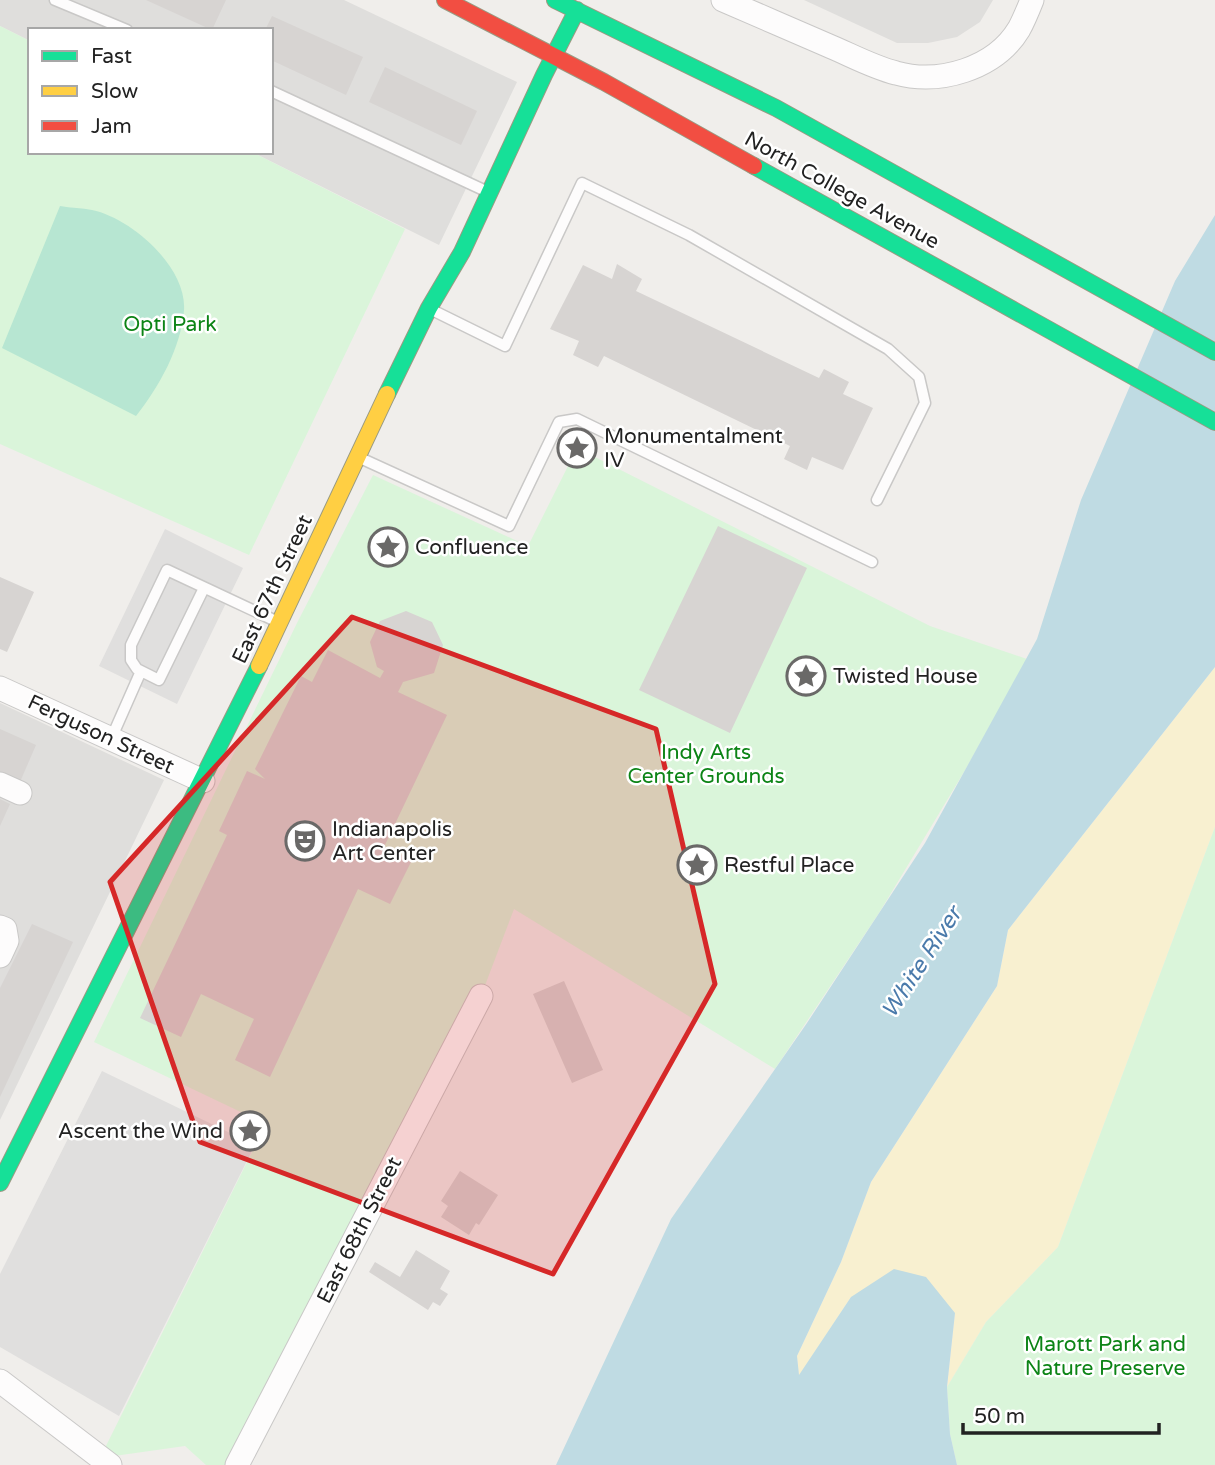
<svg xmlns="http://www.w3.org/2000/svg" width="1215" height="1465" viewBox="0 0 1215 1465" font-family="'Varela Round',sans-serif">
<style>
.residential{fill:#dfdedc}
.sand{fill:#f8f0d0}
.park{fill:#daf5da}
.pitch{fill:#b7e6d2}
.parking{fill:#e0dfde}
.water{fill:#bfdbe3}
.building{fill:#d7d4d2}
.lines{fill:none;stroke-linecap:round;stroke-linejoin:round}
.lane-casing{stroke:#c9c8c7;stroke-width:13}
.street-casing{stroke:#c9c8c7;stroke-width:25}
.fast-casing{stroke:#999a82;stroke-width:18}
.slow-casing{stroke:#999a82;stroke-width:18}
.jam-casing{stroke:#999a82;stroke-width:18}
.lane{stroke:#fdfcfc;stroke-width:10}
.street{stroke:#fdfcfc;stroke-width:23}
.fast{stroke:#16e098;stroke-width:16}
.slow{stroke:#ffcf43;stroke-width:16}
.jam{stroke:#f24e42;stroke-width:16}
.marked{fill:#d62828;fill-opacity:0.2;stroke:#d62828;stroke-width:5;stroke-linejoin:round}
.labels{text-anchor:middle;stroke-width:5;stroke-linejoin:round;paint-order:stroke}
.street-label{font-size:21px;fill:#222;stroke:#fff}
.park-label{font-size:21px;fill:#0c8416;stroke:#fff}
.poi-label{font-size:21px;fill:#222;stroke:#fff;text-anchor:start}
.water-label{font-size:23px;font-style:italic;fill:#4a7aab;stroke:#fff}
</style>
<rect width="100%" height="100%" fill="#f0eeeb"/>
<!-- residential -->
<path class="residential" d="M0 0H344L517 82 439 245 252 152H271V30H30V41L0 26Z
M804 0H993L980 22 957 37 928 43H897Z
M0 703 164 780 0 1120Z"/>
<!-- sand -->
<path class="sand" d="M1215 667V827L1058 1247 986 1322 947 1387 955 1313 851 1297 799 1376 797 1356 841 1262 871 1182 997 986 1008 930Z"/>
<!-- park -->
<path class="park" d="M0 26 30 41V152H252L405 229 249 555 0 444Z
M577 448 930 626 1027 659 967 767 879 913 775 1069 514 909 481 996 237 1465H206L185 1446 100 1458 266 1124 94 1042 297 623 373 475 528 546Z
M1215 827V1465H957L950 1434 947 1387 986 1322 1058 1247Z"/>
<!-- pitch -->
<path class="pitch" d="M60 206C71 208 82 208 92 210 131 218 187 267 184 310 181 348 159 387 136 416L2 348Z"/>
<!-- parking -->
<path class="parking" d="M165 529 243 568 177 704 99 666Z
M102 1071 255 1145 119 1416 0 1347V1274Z"/>
<!-- water -->
<path class="water" d="M1215 215V667L1008 930 997 986 871 1182 841 1262 797 1356 799 1375 851 1297 894 1269 926 1277 955 1313 947 1387 950 1434 957 1465H556L671 1219 807 1023 925 843 1037 639 1081 500 1175 281Z"/>
<!-- building -->
<path class="building" d="M146 0H226L212 30Z
M272 16 363 57 346 95 271 60V30H265Z
M385 67 477 111 461 145 369 102Z
M617 264 642 279 636 291 819 378 824 369 849 382 843 394 873 408 843 470 812 457 807 470 784 459 790 446 604 356 598 367 573 355 579 341 550 329 583 265 612 279Z
M718 526 807 568 730 733 639 690Z
M0 577 34 592 7 652 0 649Z
M406 611 432 622 443 645 434 673 403 682 398 692 447 715 384 847 412 860 390 904 358 889 270 1077 235 1060 254 1019 201 994 181 1037 140 1018 227 835 219 831 247 771 265 779 255 769 301 676 312 682 328 650 380 678 384 671 377 667 370 642 380 621Z
M0 729 36 745 20 782 0 773Z
M0 799 10 804 0 826Z
M32 924 73 942 0 1097V988Z
M564 981 603 1070 572 1083 533 994Z
M460 1171 498 1195 479 1225 476 1223 469 1235 441 1217 448 1206 441 1201Z
M416 1250 450 1271 440 1289 448 1294 440 1306 433 1302 428 1310 369 1272 375 1262 400 1277Z"/>
<g class="lines">
<!-- lane casing -->
<g class="lane-casing">
<path id="lane" d="M55 0 127 30
M271 91 488 192
M430 309 505 346 582 183 689 235 888 349 919 377 925 403 877 500
M358 457 509 526 559 422 577 419 872 562
M204 588 159 680 137 669 131 660V645L167 570 278 622
M111 739 141 671"/>
</g>
<!-- street casing -->
<g class="street-casing">
<path id="street" d="M723 0C758 15 792 30 827 45 849 54 872 67 896 73 939 85 995 69 1019 29 1024 20 1028 10 1032 0
M0 688 203 781
M0 784 20 793
M0 927 5 929 7 941 0 956
M0 1381 110 1465
M237 1465 481 996"/>
</g>
<!-- fast casing -->
<g class="fast-casing">
<path id="fast" d="M555 0 776 108 1215 352
M754 166 1215 422
M387 394 429 308 462 252 544 75 577 10
M0 1183 259 666"/>
</g>
<!-- slow casing -->
<g class="slow-casing">
<path id="slow" d="M259 666 387 394"/>
</g>
<!-- jam casing -->
<g class="jam-casing">
<path id="jam" d="M445 0 604 82 754 166"/>
</g>
<!-- lane -->
<use href="#lane" class="lane"/>
<!-- street -->
<use href="#street" class="street"/>
<!-- fast -->
<use href="#fast" class="fast"/>
<!-- slow -->
<use href="#slow" class="slow"/>
<!-- jam -->
<use href="#jam" class="jam"/>
</g>
<!-- marked area -->
<path class="marked" d="M352 617 656 729 715 984 553 1274 200 1142 110 882Z"/>
<!-- icons -->
<defs>
<g id="sight-ring" transform="scale(2.0125)"><circle r="9.5" fill="#fff" stroke="#6a6968" stroke-width="1.5"/><path d="M0-6L1.8-2.2L6-1.7L2.9 1.2L3.7 5.4L0 3.3L-3.7 5.4L-2.9 1.2L-6-1.7L-1.8-2.2Z" fill="#6a6968"/></g>
<g id="theatre-ring" transform="scale(2.0125)"><circle r="9.5" fill="#fff" stroke="#6a6968" stroke-width="1.5"/><path d="M-5-5.5Q0-4 5-5.5V0Q5 5 0 6Q-5 5-5 0ZM-3.3-2.5H-1v1.5H-3.3ZM1-2.5H3.3v1.5H1ZM-2.8 1Q0 5.5 2.8 1Z" fill="#6a6968"/></g>
</defs>
<g fill-rule="evenodd">
<use href="#sight-ring" x="577" y="448"/>
<use href="#sight-ring" x="388" y="547"/>
<use href="#sight-ring" x="806" y="676"/>
<use href="#theatre-ring" x="305" y="841"/>
<use href="#sight-ring" x="697" y="865"/>
<use href="#sight-ring" x="250" y="1131"/>
</g>
<g class="labels">
<!-- street labels -->
<g class="street-label">
<text transform="translate(842 190) rotate(29)" y="7">North College Avenue</text>
<text transform="translate(272 589) rotate(-65)" y="7">East 67th Street</text>
<text transform="translate(101 734) rotate(25)" y="7">Ferguson Street</text>
<text transform="translate(359 1230) rotate(-63)" y="7">East 68th Street</text>
</g>
<!-- park labels -->
<g class="park-label">
<text x="170" y="331">Opti Park</text>
<text x="706" y="759">Indy Arts<tspan x="706" dy="24">Center Grounds</tspan></text>
<text x="1105" y="1351">Marott Park and<tspan x="1105" dy="24">Nature Preserve</tspan></text>
</g>
<!-- poi labels -->
<g class="poi-label">
<text x="604" y="443">Monumentalment<tspan x="604" dy="24">IV</tspan></text>
<text x="415" y="554">Confluence</text>
<text x="833" y="683">Twisted House</text>
<text x="332" y="836">Indianapolis<tspan x="332" dy="24">Art Center</tspan></text>
<text x="724" y="872">Restful Place</text>
<text x="223" y="1138" text-anchor="end">Ascent the Wind</text>
</g>
<!-- water labels -->
<g class="water-label">
<text transform="translate(921 962) rotate(-57)" y="8">White River</text>
</g>
</g>
<!-- legend -->
<rect x="28" y="28" width="245" height="126" fill="#ffffff" stroke="#a7a7a7" stroke-width="2"/>
<rect x="42" y="51" width="35" height="10" fill="#16e098" stroke="#a7a7a7" stroke-width="2"/>
<text x="91" y="63" font-size="21" fill="#222222">Fast</text>
<rect x="42" y="86" width="35" height="10" fill="#ffcf43" stroke="#a7a7a7" stroke-width="2"/>
<text x="91" y="98" font-size="21" fill="#222222">Slow</text>
<rect x="42" y="121" width="35" height="10" fill="#f24e42" stroke="#a7a7a7" stroke-width="2"/>
<text x="91" y="133" font-size="21" fill="#222222">Jam</text>
<!-- scale -->
<path d="M963 1423v10h196v-10" fill="none" stroke="#222222" stroke-width="3.5"/>
<text x="974" y="1423" font-size="21" fill="#222222" stroke="#ffffff" stroke-width="5" paint-order="stroke">50 m</text>
</svg>
